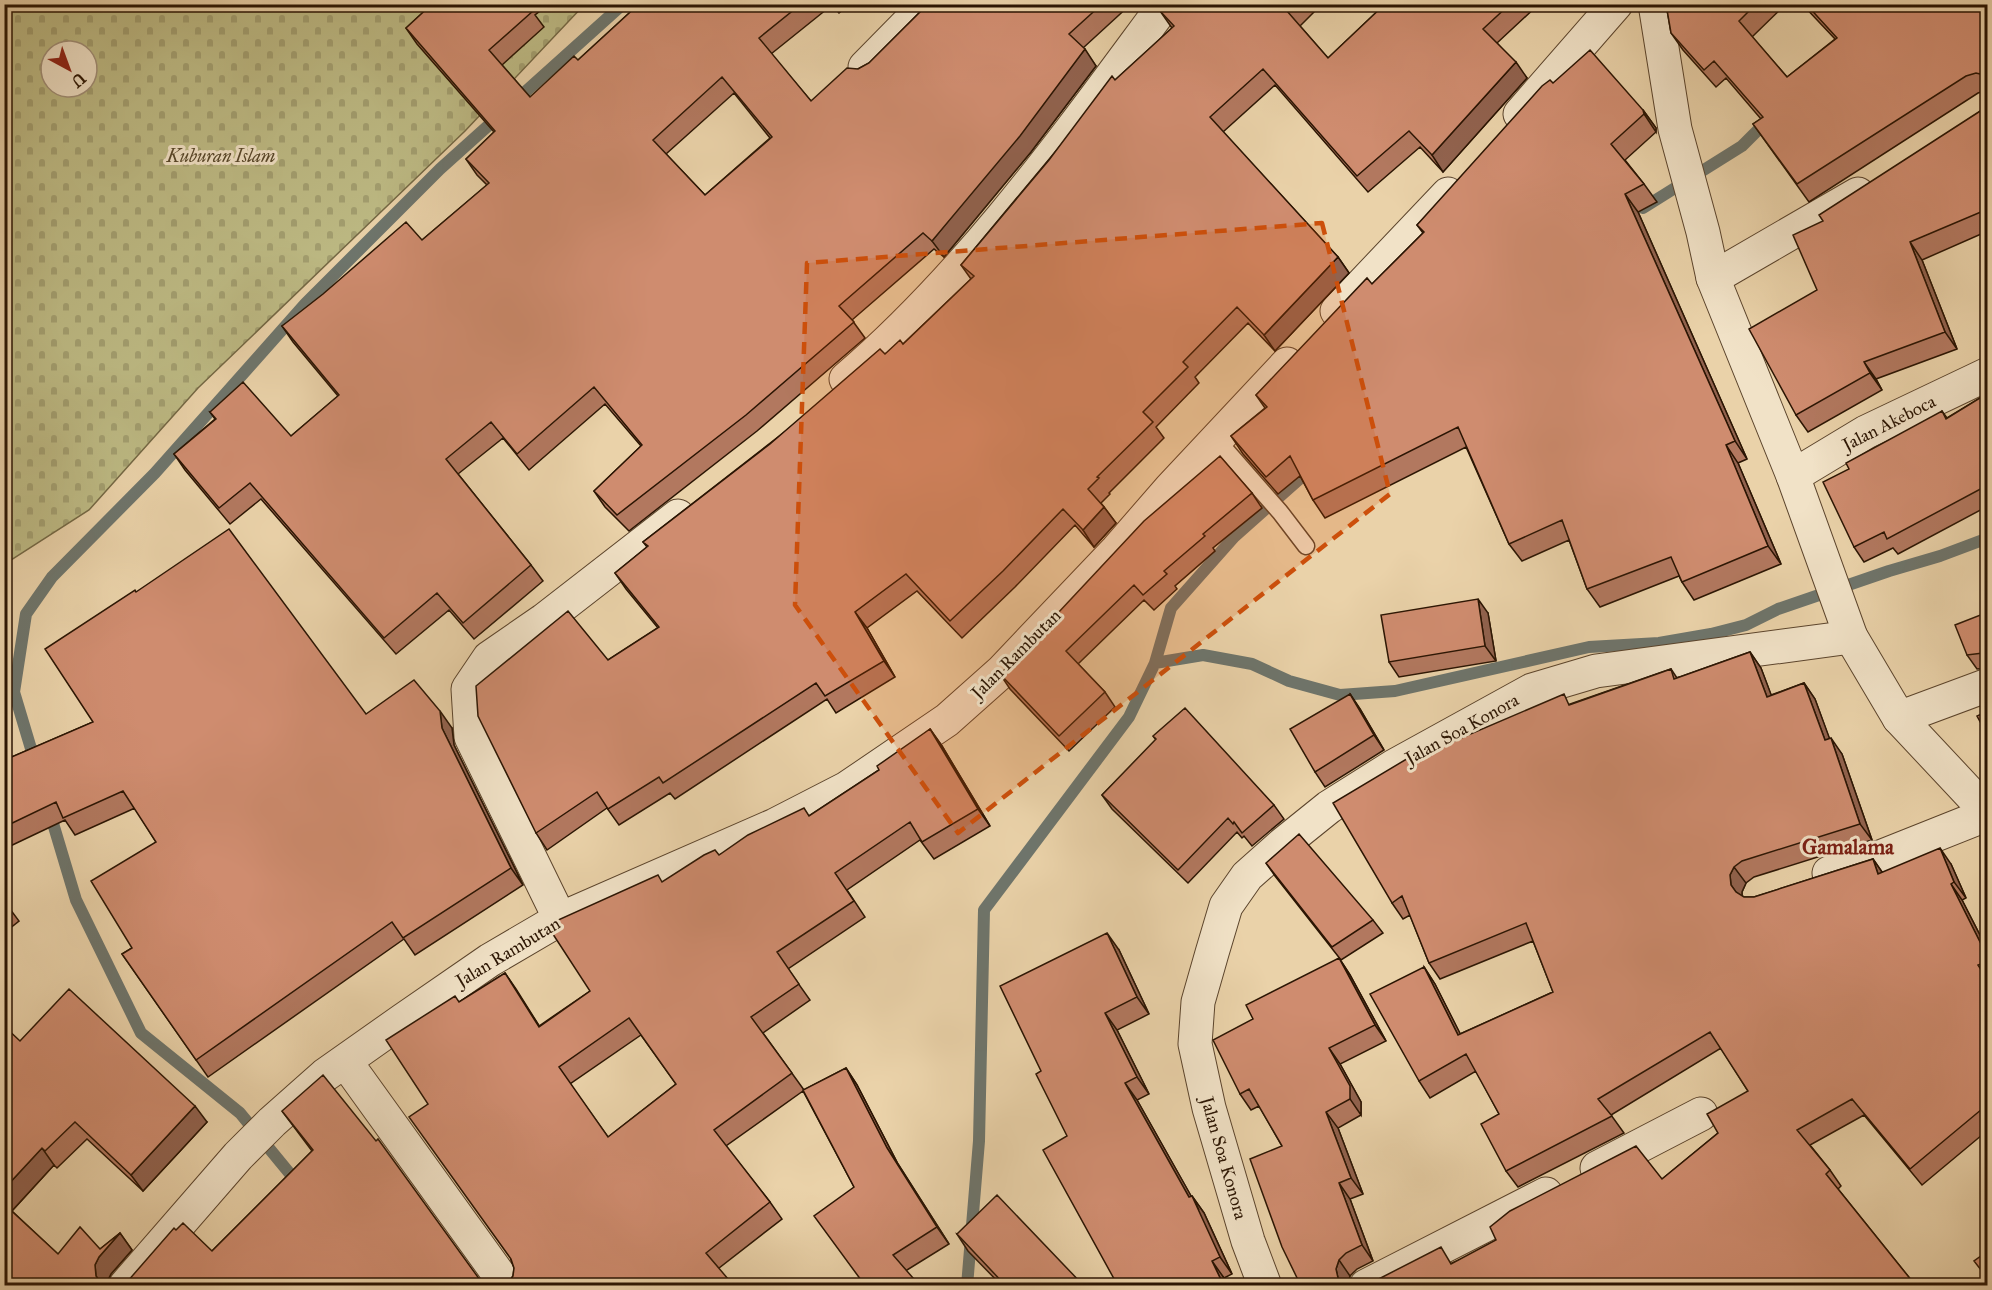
<svg xmlns="http://www.w3.org/2000/svg" width="1992" height="1290" viewBox="0 0 1992 1290" font-family="'IM FELL Great Primer',serif">
<style>
.cemetery{fill:url(#cemetery-stones);stroke:#746844;stroke-width:1.5;fill-rule:evenodd}
.lines{fill:none;stroke-linecap:round;stroke-linejoin:round}
.stream{stroke:#6e756c;stroke-width:12}
.service-casing{stroke:#5b442c;stroke-width:19}
.minor-casing{stroke:#5b442c;stroke-width:35}
.tertiary-casing{stroke:#5b442c;stroke-width:35}
.service{stroke:#f1e2c7;stroke-width:16}
.minor{stroke:#f1e2c7;stroke-width:33}
.tertiary{stroke:#f1e2c7;stroke-width:33}
.wall{fill:#b2785f;stroke:#2b1503;stroke-width:1.5;fill-rule:evenodd}
.shaded-wall{fill:#91624e;stroke:#2b1503;stroke-width:1.5}
.building{fill:#cf8c6f;stroke:#2b1503;stroke-width:1.5;fill-rule:evenodd}
.marked{fill:#cc4f0b;fill-opacity:0.2;stroke:#cc4f0b;stroke-width:4.5;stroke-dasharray:12 8;stroke-linejoin:round}
.labels{text-anchor:middle;stroke-width:6;stroke-linejoin:round;paint-order:stroke}
.park-label{font-size:18px;font-style:italic;fill:#57472a;stroke:#f1e2c7}
.street-label{font-size:18px;fill:#2b1503;stroke:#f1e2c7}
.quarter-label{font-size:21px;font-weight:bold;fill:#7a1f14;stroke:#f1e2c7}
</style>
<defs>
<pattern id="cemetery-stones" width="16" height="16" patternUnits="userSpaceOnUse" patternTransform="scale(1.5)"><rect width="16" height="16" fill="#bdba84"/><path d="M2 7V4a2 2 0 0 1 4 0v3zM10 15v-3a2 2 0 0 1 4 0v3z" fill="#a39f70"/></pattern>
</defs>
<rect width="100%" height="100%" fill="#ead2a9"/>
<filter id="stains"><feTurbulence type="fractalNoise" baseFrequency=".00333" numOctaves="4"/><feColorMatrix values="0 0 0 0 .2 0 0 0 0 .09 0 0 0 0 .02 0 0 0 .5 -.17"/></filter>
<radialGradient id="worn" r=".72"><stop offset=".6" stop-color="#630" stop-opacity="0"/><stop offset="1" stop-color="#630" stop-opacity=".3"/></radialGradient>
<!-- cemetery -->
<path class="cemetery" d="M5 5H584L465 131 198 388 89 510 5 564ZM51 51H87V87H51Z"/>
<g class="lines">
<!-- stream -->
<path class="stream" d="M514 102 623 4
M1643 208 1742 146 1768 120
M1155 663 1171 608 1234 537 1313 467
M35 762 14 692 26 614 52 577 155 473 305 304 440 169 499 116
M49 810 76 900 141 1033 240 1113 300 1186
M967 1286 979 1141 984 910 1129 717 1155 663 1203 655 1252 664 1289 681 1340 695 1395 691 1589 647 1659 643 1711 634 1746 625 1778 609 1889 571 1940 556 1988 538"/>
<!-- service casing -->
<g class="service-casing">
<path id="service" d="M1217 440 1280 512 1306 546"/>
</g>
<!-- minor casing -->
<g class="minor-casing">
<path id="minor" d="M865 67 927 4
M1520 114 1616 4
M1713 278 1858 194
M1337 311 1448 194
M846 379C971 272 1067 136 1165 4
M1793 476 1866 432 1988 374
M1899 718 1988 685
M1829 873 1880 857 1988 814
M560 919 471 737 468 689 489 658 544 620 678 516
M345 1061 507 1286
M1597 1168 1701 1114
M125 1286 238 1156 272 1122 325 1075 403 1020 490 960 560 919 775 825 847 788 947 720 1002 671 1117 550 1170 489 1287 364
M1265 1286 1248 1241 1209 1108 1195 1044 1198 1002 1212 953 1226 906 1247 876 1283 844 1329 807 1394 766 1532 690 1596 671 1851 637
M1366 1286 1546 1194"/>
</g>
<!-- tertiary casing -->
<g class="tertiary-casing">
<path id="tertiary" d="M1655 4 1675 129 1703 232 1713 278 1793 476 1851 637 1899 718 1988 813"/>
</g>
<!-- service -->
<use href="#service" class="service"/>
<!-- minor -->
<use href="#minor" class="minor"/>
<!-- tertiary -->
<use href="#tertiary" class="tertiary"/>
</g>
<!-- wall -->
<path class="wall" d="M432 4H549L535 15 544 27 502 65 530 97 578 60 639 4H850L839 13 832 5 771 54 811 101 858 69 869 63 928 4H1131L1083 48 1096 66 1031 152 944 257 934 249 852 320 865 338 757 431 629 531 605 507 594 491 641 446 605 404 529 470 503 438 458 474 531 565 543 581 474 639 449 610 396 654 261 499 230 524 185 470 174 454 215 419 210 412 291 436 338 396 293 342 282 326 422 240 487 185 477 175 466 159 494 132 417 44 406 28ZM734 93 770 138 705 195 666 154Z
M1164 4H1322L1300 26 1328 58 1385 4H1539L1497 43 1527 78 1443 172 1420 147 1368 192 1275 85 1223 132 1338 257 1349 273 1275 351 1248 323 1195 377 1199 383 1156 427 1164 438 1109 493 1110 494 1101 503 1116 523 1094 547 1075 525 1015 587 962 638 917 591 867 628 895 677 836 713 827 699 675 799 670 793 619 825 607 808 547 850 536 833 608 660 658 628 626 589 615 573 647 547 643 542 885 354 903 344 971 279 961 265 1115 80 1172 28 1160 11Z
M1666 4H1786L1752 37 1787 77 1835 39 1802 4H1988V90L1978 93 1809 202 1753 124 1761 119 1726 78 1716 87 1683 50 1671 33Z
M1553 83 1643 110 1656 128V132L1625 160 1644 184 1657 202 1638 212 1747 459 1738 463 1781 564 1694 600 1682 582 1679 576 1600 607 1587 589 1569 540 1522 561 1509 544 1466 447 1325 518 1313 500 1300 476 1278 494 1243 454 1231 436 1265 408 1256 395 1372 284 1423 233 1417 225Z
M1988 106V231L1922 260 1957 349 1876 379 1882 390 1808 432 1796 415 1817 290 1823 221Z
M1988 393V506L1898 554 1893 548 1864 562 1854 547 1942 411 1947 418Z
M1252 493 1262 508 1213 548 1215 551 1175 586 1177 589 1154 610 1144 600 1078 664 1105 692 1115 707 1069 751 1010 689 1000 674 1046 632 1043 629Z
M136 592 366 714 452 728 454 745 523 885 415 955 404 939 208 1077 122 954 132 948 156 842 135 808 75 835 65 820 4 849V738L12 757 93 722Z
M1988 612V668L1977 669 1967 655Z
M1488 613 1496 661 1399 677 1389 662Z
M1750 652 1761 668 1771 695 1804 683 1815 699 1829 738 1842 754 1872 840 1754 877 1746 883 1742 892V896L1744 897H1754L1873 859 1882 872 1951 864 1966 898 1962 900 1988 951V1130L1922 1185 1864 1115 1810 1145 1830 1170 1841 1186 1838 1189 1916 1286H1365L1452 1263 1662 1179 1718 1133 1748 1091 1721 1048 1611 1115 1624 1133 1518 1187 1506 1171 1499 1114 1476 1071 1430 1098 1419 1081 1424 967 1435 984 1460 1034 1553 992 1533 941 1440 979 1429 963 1410 915 1403 919 1392 903 1412 759 1671 669 1677 678Z
M1350 694 1360 709 1384 750 1325 787 1315 772Z
M930 729 942 746 990 826 934 859 920 840 847 890 865 917 788 969 810 1000 763 1033 804 1090 846 1068 857 1085 898 1164 949 1244 907 1270 860 1281 854 1187 803 1091 726 1146 770 1202 782 1219 719 1268 507 1284 513 1276 514 1268 511 1260 459 1002 505 973 539 1026 590 991 663 882 719 855 809 816 879 770ZM641 1035 676 1084 608 1137 570 1084Z
M1153 736 1274 805 1284 819 1252 846 1244 836 1242 838 1237 832 1188 883 1112 809 1102 795 1156 740Z
M1266 863 1373 920 1383 933 1341 960 1275 876Z
M4 901 19 921 4 933Z
M1119 950 1149 1014 1117 1030 1149 1094 1137 1100 1191 1196H1192L1204 1213 1232 1274 1224 1278 1041 1071Z
M1339 958 1350 975 1386 1041 1340 1064 1361 1102V1115L1338 1128 1363 1194 1350 1199 1373 1261 1357 1269 1350 1276 1347 1286 1282 1146 1259 1106 1251 1110 1240 1094 1253 1019Z
M20 1041 207 1122 143 1191 87 1139 57 1168 54 1165 12 1211 58 1254 100 1249 120 1233 132 1250 111 1274 107 1282V1286H4Z
M282 1111 480 1280 212 1251 312 1151Z
M957 1234 1084 1286H1002L968 1251Z"/>
<!-- shaded-wall -->
<path class="shaded-wall" d="M1085 49 1096 66 1031 152 944 257 932 241Z
M1516 62 1527 78 1443 172 1432 155Z
M1643 110 1656 128V132L1644 114Z
M1625 194 1638 212 1747 459 1735 441Z
M1910 242 1922 260 1957 349 1945 332Z
M1338 257 1349 273 1275 351 1264 335Z
M1864 362 1876 379 1882 390 1870 373Z
M1726 445 1738 463 1781 564 1768 546Z
M1104 507 1116 523 1094 547 1083 530Z
M1478 599 1488 613 1496 661 1485 646Z
M855 612 867 628 895 677 884 661Z
M1750 652 1761 668 1778 713 1767 697Z
M1804 683 1815 699 1836 756 1825 740Z
M1350 694 1360 709 1384 750 1374 735Z
M440 711 452 728 454 745 523 885 511 868 442 728Z
M930 729 942 746 990 826 978 809Z
M4 738 19 776 7 759 4 751Z
M1831 738 1842 754 1872 840 1860 824Z
M1940 848 1951 864 1966 898 1954 882Z
M1873 859 1884 875 1878 874Z
M1734 867 1746 883 1742 892V901L1731 885 1730 875Z
M1951 884 1962 900 1988 951V958Z
M1107 933 1119 950 1149 1014 1137 997Z
M1339 958 1350 975 1386 1041 1375 1025Z
M1424 967 1435 984 1469 1051 1458 1035Z
M505 973 516 989 550 1043 539 1027Z
M1105 1013 1117 1030 1149 1094 1137 1077Z
M1329 1048 1340 1064 1361 1102V1115L1350 1099Z
M846 1068 857 1085 898 1164 949 1244 937 1227 887 1148Z
M1125 1083 1137 1100 1199 1210 1192 1196 1204 1213 1232 1274 1220 1257 1189 1197Z
M195 1106 207 1122 143 1191 131 1175Z
M1326 1112 1338 1128 1363 1194 1351 1178Z
M42 1148 54 1165 9 1214 4 1208V1189Z
M1339 1183 1350 1199 1373 1261 1362 1245Z
M120 1233 132 1250 111 1274 107 1282V1286H102L96 1276 95 1265 99 1257Z
M1339 1260 1350 1276 1347 1286H1343L1338 1278 1336 1269Z
M1212 1261 1224 1278 1228 1286H1224Z"/>
<!-- building -->
<path class="building" d="M432 4H527L533 11 489 50 530 97 574 56 578 60 639 4H801L759 38 811 101 847 68 858 69 869 63 928 4H1102L1069 34 1085 49 1020 136 932 241 923 233 839 306 854 322 746 415 617 515 594 491 642 445 594 387 517 454 491 422 446 459 531 565 463 623 437 593 384 638 250 483 219 508 174 454 216 419 210 412 243 382 291 436 339 395 282 326 323 294 406 222 422 240 489 183 466 159 495 131 406 28ZM722 77 772 137 705 195 653 140Z
M1164 4H1294L1287 11 1328 58 1385 4H1510L1483 29 1516 62 1432 155 1409 131 1357 176 1263 69 1210 117 1338 257 1264 335 1237 307 1183 362 1188 367 1143 412 1153 422 1097 477 1099 478 1088 489 1104 507 1083 530 1063 509 1003 571 950 621 906 574 855 612 884 661 825 696 816 683 663 783 659 777 608 809 597 792 536 833 478 716 476 686 568 611 608 660 659 627 615 573 648 546 643 542 770 444 880 349 885 354 900 340 903 344 974 276 961 265 1049 160 1112 76 1115 80 1174 26 1160 11Z
M1666 4H1756L1739 21 1787 77 1837 38 1806 4H1988V78L1984 75 1976 73 1966 76 1797 184 1753 124 1763 117 1714 61 1704 70 1671 33Z
M1590 50 1643 110 1644 114 1611 144 1644 184 1625 194 1735 441 1726 445 1768 546 1682 582 1671 557 1587 589 1562 520 1509 544 1458 427 1313 500 1290 456 1266 477 1231 436 1267 407 1256 395 1367 278 1372 284 1424 232 1417 225 1542 86 1550 80 1553 83Z
M1988 106V209L1910 242 1945 332 1864 362 1870 373 1796 415 1749 329 1817 290 1793 235 1823 221 1819 215Z
M1988 393V485L1887 539 1884 532 1854 547 1823 482 1849 469 1846 463 1942 411 1946 419Z
M1220 456 1252 493 1203 534 1205 536 1164 571 1167 574 1143 595 1134 585 1066 651 1105 692 1059 736 1000 674 1046 632 1043 629 1144 521Z
M229 529 366 714 414 680 440 711 442 728 511 868 403 938 392 922 196 1060 122 954 132 948 91 881 156 842 123 791 63 818 56 802 4 827V751L7 759 93 722 45 649 135 590 136 592Z
M1478 599 1485 646 1389 662 1381 615Z
M1988 612V651L1983 653 1967 655 1955 625Z
M1750 652 1767 697 1804 683 1825 740 1831 738 1860 824 1742 861 1734 867 1730 875 1731 885 1736 892 1744 897H1754L1873 859 1878 874 1940 848 1954 882 1951 884 1988 958V961L1978 965 1988 980V1118L1982 1109 1910 1169 1852 1099 1797 1130 1830 1170 1826 1174 1916 1286H1579V1285L1578 1286H1365L1441 1247 1451 1264 1496 1240 1490 1227 1510 1211 1636 1146 1662 1179 1718 1133 1707 1114 1748 1091 1710 1032 1598 1099 1612 1116 1506 1171 1481 1124 1499 1114 1466 1054 1419 1081 1370 994 1424 967 1458 1035 1553 992 1526 923 1429 963 1402 896 1392 903 1333 803 1410 757 1412 759 1564 694 1569 705 1671 669 1674 679Z
M1350 694 1374 735 1315 772 1290 729Z
M1185 708 1274 805 1242 833 1234 822 1233 824 1228 818 1178 870 1102 795 1156 739 1153 736Z
M1988 711V736L1977 716Z
M930 729 978 809 922 842 910 822 835 873 854 901 777 952 799 984 751 1017 792 1073 714 1130 770 1202 706 1253 734 1286H503L507 1284 513 1276 514 1268 511 1259 409 1117 428 1104 386 1040 455 996 459 1002 505 973 539 1027 590 991 547 925 658 875 662 882 704 855 715 850 719 855 748 835 804 808 809 816 879 770 877 766ZM629 1018 676 1084 608 1137 559 1067Z
M1299 834 1373 920 1332 947 1266 863Z
M1107 933 1137 997 1105 1013 1137 1077 1125 1083 1189 1197 1192 1196 1220 1257 1212 1261 1224 1286H1118L1043 1150 1067 1136 1036 1074 1041 1071 1000 986Z
M1339 958 1375 1025 1329 1048 1350 1086V1099L1326 1112 1351 1178 1339 1183 1362 1245 1346 1253 1339 1260 1336 1269 1338 1278 1345 1286H1301L1282 1247 1250 1159 1282 1146 1249 1089 1240 1094 1213 1040 1253 1019 1246 1005Z
M69 989 195 1106 131 1175 75 1122 45 1151 42 1148 4 1189V1026L20 1041Z
M846 1068 887 1148 937 1227 893 1255 920 1286H855L861 1280 814 1216 854 1187 803 1090Z
M323 1075 376 1141 378 1139 480 1280 487 1286H121L127 1282 174 1228 176 1230 183 1223 212 1251 313 1150 282 1111Z
M997 1195 1084 1286H1006L957 1234Z
M4 1204 58 1254 80 1227 100 1249 120 1233 99 1257 95 1265 96 1276 101 1283 105 1286H4Z
M1988 1251V1279L1974 1261Z"/>
<!-- marked area -->
<path class="marked" d="M1322 223 1390 494 958 833 795 605 807 263Z"/>
<g class="labels">
<!-- park labels -->
<g class="park-label">
<text x="221" y="162">Kuburan Islam</text>
</g>
<!-- street labels -->
<g class="street-label">
<text transform="translate(1889 423) rotate(-27)" y="6">Jalan Akeboca</text>
<text transform="translate(1016 654) rotate(-45)" y="6">Jalan Rambutan</text>
<text transform="translate(1462 729) rotate(-29)" y="6">Jalan Soa Konora</text>
<text transform="translate(508 952) rotate(-31)" y="6">Jalan Rambutan</text>
<text transform="translate(1224 1158) rotate(74)" y="6">Jalan Soa Konora</text>
</g>
<!-- quarter labels -->
<g class="quarter-label">
<text x="1848" y="854">Gamalama</text>
</g>
</g>
<!-- margin -->
<rect width="1992" height="1290" fill="none" stroke="#ead2a9" stroke-width="24"/>
<rect x="6" y="6" width="1980" height="1278" fill="none" stroke="#2b1503" stroke-width="3"/>
<rect x="12" y="12" width="1968" height="1266" fill="none" stroke="#2b1503" stroke-width="1.5"/>
<!-- north arrow -->
<g transform="translate(69 69) rotate(139)"><circle r="28" fill="#f1e2c7" stroke="#a29079" stroke-width="1.5"/>
<path d="M0-4.5L10 22L0 15L-10 22Z" fill="#8f2418"/>
<text y="-9" font-size="16" font-weight="bold" text-anchor="middle" fill="#2b1503">U</text>
</g>
<rect width="100%" height="100%" filter="url(#stains)"/>
<rect width="100%" height="100%" fill="url(#worn)"/>
</svg>
